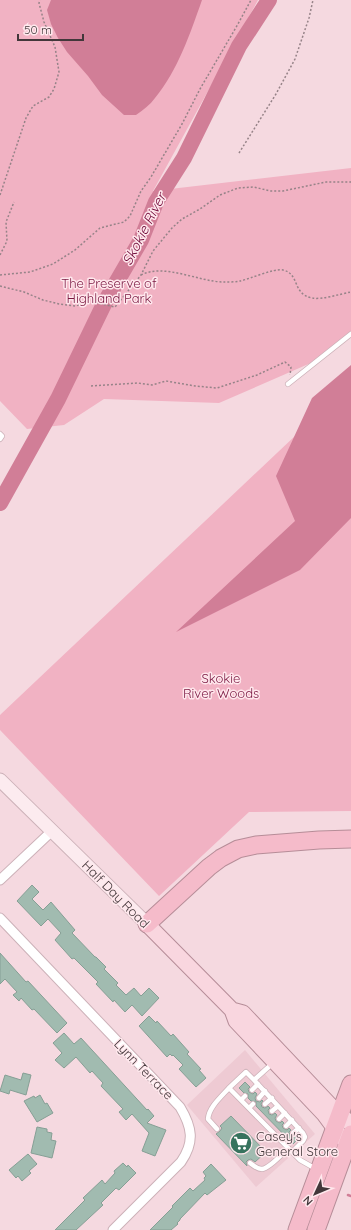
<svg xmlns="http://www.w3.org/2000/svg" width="351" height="1230" viewBox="0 0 351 1230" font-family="Quicksand,sans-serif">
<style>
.built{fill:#eecad3}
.green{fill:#f1b2c3}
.water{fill:#d17e97}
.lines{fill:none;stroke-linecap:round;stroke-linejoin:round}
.stream{stroke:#d17e97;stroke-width:2.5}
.river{stroke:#d17e97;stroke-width:16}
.building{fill:#a1bbb0;stroke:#869f95}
.lane-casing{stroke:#ccb1b8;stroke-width:6}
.street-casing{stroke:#ccb1b8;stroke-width:11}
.secondary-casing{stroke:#ccb1b8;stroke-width:15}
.primary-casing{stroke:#b68d98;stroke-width:17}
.highway-casing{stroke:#b68d98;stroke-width:19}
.path{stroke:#968388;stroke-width:1.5;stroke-dasharray:2 2;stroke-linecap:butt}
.lane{stroke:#fff;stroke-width:4.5}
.street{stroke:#fff;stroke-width:9}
.secondary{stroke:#fcebef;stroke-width:13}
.primary{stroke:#f9d6df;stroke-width:15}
.highway{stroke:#f5bbca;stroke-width:17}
.labels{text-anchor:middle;stroke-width:3;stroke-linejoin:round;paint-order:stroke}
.park-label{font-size:13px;fill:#7a1640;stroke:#ffe8ed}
.street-label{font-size:13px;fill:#42373a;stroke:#ffe8ed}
.poi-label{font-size:13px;fill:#42373a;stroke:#ffe8ed;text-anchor:start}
.water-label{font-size:14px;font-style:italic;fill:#700838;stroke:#ffe8ed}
</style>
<rect width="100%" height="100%" fill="#f5d9e0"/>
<!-- built -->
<path class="built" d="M245 1050 315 1134 256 1187 187 1105Z"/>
<!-- green -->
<path class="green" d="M0 0H258L153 191 351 168V337L320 359 219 403 104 399 64 425 27 429 0 401Z
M351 383V811L249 812 159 896 0 730V715Z"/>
<!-- water -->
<path class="water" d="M51 0H202C190 34 178 70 155 98 150 105 143 110 136 115H124L102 95 88 76 67 52 58 38 51 24 47 10Z
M351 365V518L300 570 176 632 295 521 276 476 312 398Z"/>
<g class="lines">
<!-- stream -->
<path class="stream" d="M348 1195 351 1196"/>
<!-- river -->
<path class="river" d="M0 503 58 399 105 302 141 240 156 202 184 158 239 46 269 0"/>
</g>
<!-- building -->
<path class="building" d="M32 885 39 892 32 899 43 910 51 902 75 930 72 933 95 957H96L106 967 104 969 118 983 116 985 126 995 134 988 141 996 149 988 159 998 142 1016 132 1005 125 1012 114 1000 113 1002 96 984 98 982 74 958 72 959 55 940 61 933 48 919 41 926 17 901Z
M0 953 26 982 28 981 67 1023 57 1033 34 1009 32 1010 21 998 19 1001 13 995 17 992 5 979 0 984Z
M149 1016 156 1023 157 1021 171 1036 173 1034 189 1052 187 1054 201 1069 199 1070 206 1078 196 1087 179 1069 183 1065 173 1055 172 1056 170 1054 167 1057 139 1026Z
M64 1033 74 1044 81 1038 147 1110 148 1109 154 1116 147 1123 166 1130 155 1156 142 1151 149 1133 132 1114 126 1120 119 1112 123 1109 101 1086 103 1083 92 1071 90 1073 76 1057 64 1068 55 1060 62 1053 53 1043Z
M23 1073 31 1075 26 1095 10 1090 9 1094 0 1091 5 1075 21 1080Z
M245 1082 250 1087 248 1089 249 1092 253 1094 255 1092 257 1094 255 1098 256 1101 260 1102 262 1100 263 1101 261 1104 262 1107 265 1108 268 1106 270 1108 268 1110 269 1114 272 1115 275 1113 277 1115 275 1118 276 1121 280 1123 282 1121 284 1123 282 1125 283 1128 287 1130 289 1128 291 1130 289 1132 290 1136 293 1137 296 1135 299 1138 293 1144 256 1106V1102L251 1101 248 1098V1094L244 1093 239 1088Z
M40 1095 45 1104 47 1103 53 1113 37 1122 24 1101 34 1096 35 1098Z
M231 1116 266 1152 255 1162 251 1159 248 1160 246 1162 247 1166 216 1134 220 1131 222 1128 220 1126Z
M37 1127 47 1129V1132L52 1133 51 1140 56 1141 52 1158 31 1153Z
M28 1154 37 1164 29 1171 31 1173 22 1181 18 1176 16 1178 9 1170Z
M123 1163 127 1167 128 1165 136 1173 119 1190 116 1188 101 1203 103 1205 76 1230H55L85 1200 83 1198 102 1180 105 1184 115 1173 114 1171Z
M211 1164 226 1180 207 1195 205 1193 180 1219V1220L177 1223 178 1224 171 1230H150L173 1207 172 1206 190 1188 193 1191 205 1180 204 1178 206 1176 203 1172Z"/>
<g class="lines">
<!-- lane casing -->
<g class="lane-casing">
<path id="lane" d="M288 384 351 334
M0 434 2 436 0 439
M273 1063 254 1080 303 1133 305 1137 303 1141 292 1152
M254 1080 246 1072 229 1088 300 1160 316 1169
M252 1090 258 1084
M259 1098 265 1091
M241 1100 245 1096
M265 1104 272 1098
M249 1108 253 1104
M272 1111 278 1106
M279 1119 285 1113
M286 1126 292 1120
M217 1129 208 1119C209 1107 221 1097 229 1088
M293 1133 299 1128
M250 1163C254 1166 257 1169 262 1169 270 1168 282 1154 288 1148"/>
</g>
<!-- street casing -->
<g class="street-casing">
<path id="street" d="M0 880 52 831
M0 918 180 1107C192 1127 195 1142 181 1162L113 1230"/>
</g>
<!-- secondary casing -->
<g class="secondary-casing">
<path id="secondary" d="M0 780 147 924"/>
</g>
<!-- primary casing -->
<g class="primary-casing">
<path id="primary" d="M147 924 232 1010 236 1021 324 1114 341 1137
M232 1010 243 1013 330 1105 351 1124"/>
</g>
<!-- highway casing -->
<g class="highway-casing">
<path id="highway" d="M147 924 209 867 221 858 238 849 256 845 319 840 351 839
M297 1230 351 1084
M316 1230 351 1134"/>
</g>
<!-- path -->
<path class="path" d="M239 153 276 94 295 59 309 18 313 0
M0 195 26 118 33 106 49 97 54 89 59 72 55 47 44 22 39 3 40 0
M0 255 7 241 6 222 14 202
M0 275 30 272 53 264 75 250 100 228 124 222 130 216 141 191 151 177 182 124 200 89 238 24 251 0
M141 275C165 263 199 282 224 282 229 282 235 282 240 281 250 279 274 268 283 270 300 274 292 294 312 298 322 300 340 294 351 292
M0 286 24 292 43 300 59 304 76 306 89 301 115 307 141 275 153 251 172 228 182 219 200 209 220 195 238 188 254 187 270 191H283L326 182H351
M91 386 138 383 152 385 166 381 195 386 217 388 257 375 285 362 291 367 290 375"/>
<!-- lane -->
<use href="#lane" class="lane"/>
<!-- street -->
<use href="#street" class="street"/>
<!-- secondary -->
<use href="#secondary" class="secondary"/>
<!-- primary -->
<use href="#primary" class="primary"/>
<!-- highway -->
<use href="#highway" class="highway"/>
</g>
<!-- icons -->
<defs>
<g id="supermarket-disc" transform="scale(1.15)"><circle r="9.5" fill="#37735e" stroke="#ffe8ed"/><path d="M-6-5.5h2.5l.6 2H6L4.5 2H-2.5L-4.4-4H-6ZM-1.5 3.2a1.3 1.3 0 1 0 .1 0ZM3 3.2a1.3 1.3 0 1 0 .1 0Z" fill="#fff"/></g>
</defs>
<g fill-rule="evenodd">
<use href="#supermarket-disc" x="241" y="1143"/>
</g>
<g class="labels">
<!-- park labels -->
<g class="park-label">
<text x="109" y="288">The Preserve of<tspan x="109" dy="15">Highland Park</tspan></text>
<text x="221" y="683">Skokie<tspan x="221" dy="15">River Woods</tspan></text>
</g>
<!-- street labels -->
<g class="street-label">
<text transform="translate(116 894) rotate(45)" y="5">Half Day Road</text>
<text transform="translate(144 1069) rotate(46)" y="5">Lynn Terrace</text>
</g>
<!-- poi labels -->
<g class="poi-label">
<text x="256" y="1141">Casey's<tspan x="256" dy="15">General Store</tspan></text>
</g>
<!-- water labels -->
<g class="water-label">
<text transform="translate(144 229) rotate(-63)" y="5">Skokie River</text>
</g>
</g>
<!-- north arrow -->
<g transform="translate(315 1194) rotate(226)" stroke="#ffe8ed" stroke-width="3" paint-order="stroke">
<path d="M0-3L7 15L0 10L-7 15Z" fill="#42373a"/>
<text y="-6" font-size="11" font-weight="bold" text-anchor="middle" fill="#42373a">N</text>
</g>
<!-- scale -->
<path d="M18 34v6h65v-6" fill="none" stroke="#42373a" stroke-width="2"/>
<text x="24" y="34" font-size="12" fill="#42373a" stroke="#ffe8ed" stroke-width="3" paint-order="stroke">50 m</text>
</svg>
